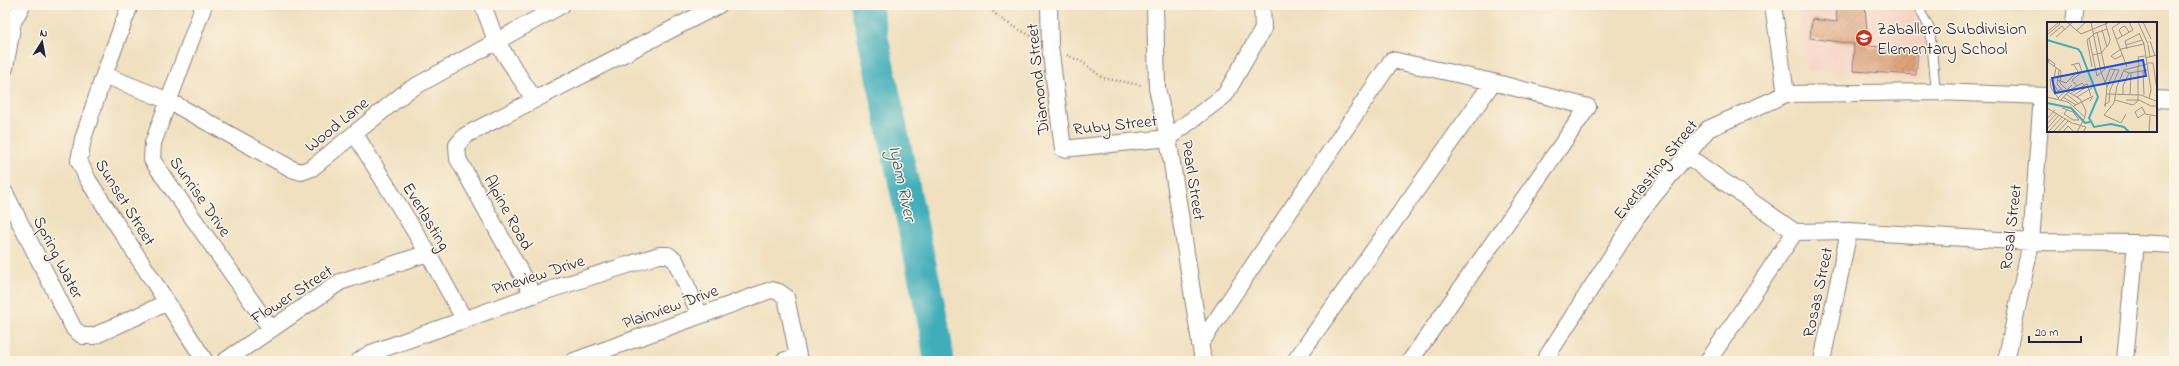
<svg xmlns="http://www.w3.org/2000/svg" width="2179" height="366" viewBox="0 0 2179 366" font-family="'Indie Flower',sans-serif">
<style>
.built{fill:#f5d2c3}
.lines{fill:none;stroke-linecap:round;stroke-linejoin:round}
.river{stroke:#3faeba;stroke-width:31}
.building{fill:url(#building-hatch)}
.service-casing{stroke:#89817d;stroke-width:10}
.minor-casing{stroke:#89817d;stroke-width:18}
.path{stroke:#89817d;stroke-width:2.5;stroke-dasharray:1 3;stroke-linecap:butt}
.service{stroke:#fff;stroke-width:8}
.minor{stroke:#fff;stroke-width:16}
.labels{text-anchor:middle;stroke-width:3;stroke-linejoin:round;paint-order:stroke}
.poi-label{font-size:17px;fill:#22223b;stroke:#fcf5e5;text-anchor:start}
.street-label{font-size:17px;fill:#22223b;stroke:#fcf5e5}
.water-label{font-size:18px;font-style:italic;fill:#2e5a6e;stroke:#fcf5e5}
.inset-river{fill:none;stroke:#3faeba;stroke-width:2}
.inset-road{fill:none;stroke:#9e948a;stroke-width:1}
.view{fill:#1d4ed8;fill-opacity:0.15;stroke:#1d4ed8;stroke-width:2}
.inset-edge{fill:none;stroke:#22223b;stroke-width:2}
</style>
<defs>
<pattern id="building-hatch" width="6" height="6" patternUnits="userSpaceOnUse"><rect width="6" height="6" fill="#dda179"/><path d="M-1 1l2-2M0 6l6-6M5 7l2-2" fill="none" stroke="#b38364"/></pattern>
</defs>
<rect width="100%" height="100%" fill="#fcf5e5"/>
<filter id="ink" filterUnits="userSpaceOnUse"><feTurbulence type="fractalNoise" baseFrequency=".025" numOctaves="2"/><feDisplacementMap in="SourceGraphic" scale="8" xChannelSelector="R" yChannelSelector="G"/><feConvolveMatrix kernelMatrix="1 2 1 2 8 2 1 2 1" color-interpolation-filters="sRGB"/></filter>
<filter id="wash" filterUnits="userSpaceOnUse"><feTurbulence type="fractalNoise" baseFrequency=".012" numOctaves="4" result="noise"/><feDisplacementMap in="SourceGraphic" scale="16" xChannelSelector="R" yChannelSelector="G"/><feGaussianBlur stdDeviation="0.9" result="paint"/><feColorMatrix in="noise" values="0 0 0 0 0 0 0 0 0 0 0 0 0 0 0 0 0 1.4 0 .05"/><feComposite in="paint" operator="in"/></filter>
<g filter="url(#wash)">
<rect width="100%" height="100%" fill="#f0e0bf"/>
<!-- built -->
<path class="built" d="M1797 5H1928L1921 80 1807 71Z"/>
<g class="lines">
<!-- river -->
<path class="river" d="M866 5 935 331 939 361"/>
</g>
<g id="blocks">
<!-- building -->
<path class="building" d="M1836 5H1865L1868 46 1918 49 1916 75 1853 71 1854 44 1810 38 1812 19 1837 22Z"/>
</g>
</g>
<g filter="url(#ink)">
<use href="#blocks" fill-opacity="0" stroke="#89817d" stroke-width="1"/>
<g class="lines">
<!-- service casing -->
<g class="service-casing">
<path id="service" d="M1917 5 1930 29 1936 92"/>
</g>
<!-- minor casing -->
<g class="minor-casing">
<path id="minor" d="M130 5 104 75 83 139 79 161 88 180 205 361
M204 5 153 143 152 160 271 329
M483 5 496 41 534 99
M1049 5 1050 46 1063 149 1168 138 1225 95 1263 29 1262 5
M1155 5 1157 88 1168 138 1203 361
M1773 5 1786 94
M2074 23 2076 5
M5 68 13 22 22 5
M104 75 169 101 292 169 301 172 312 168 407 91 562 5
M2156 99 2174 100
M355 134 428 253 464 319
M1686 155 1795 232 1849 231 2031 242 2136 243 2174 245
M5 193 74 329 83 336H94L166 303
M533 295 458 159 457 145 466 135 719 5
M1200 344 1392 60 1493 82 1588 107 1410 361
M225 361 340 282 428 253
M359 361 371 353 533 295 659 255H668L675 260 700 315
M574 361 771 290 779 292 786 297 799 361
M783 361 798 356
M1295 361 1493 82
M1544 361 1638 215 1708 129 1786 94 1936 92 2048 96
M1708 361 1795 232
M1822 361 1849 231
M2006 361 2031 242 2042 96
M2125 361 2136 243"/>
</g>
<!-- path -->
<path class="path" d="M988 5C997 20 1019 29 1033 37
M1067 55 1082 62 1103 78 1141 85"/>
<!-- service -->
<use href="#service" class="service"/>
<!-- minor -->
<use href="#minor" class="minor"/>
</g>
</g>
<!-- icons -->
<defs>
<g id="school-disc" transform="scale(0.9)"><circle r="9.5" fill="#c8321e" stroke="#fcf5e5"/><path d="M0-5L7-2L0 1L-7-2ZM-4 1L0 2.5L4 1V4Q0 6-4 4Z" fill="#fff"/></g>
</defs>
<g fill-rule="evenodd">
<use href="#school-disc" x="1864" y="38"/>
</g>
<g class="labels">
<!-- poi labels -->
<g class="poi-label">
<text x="1877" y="34">Zaballero Subdivision<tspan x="1877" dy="20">Elementary School</tspan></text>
</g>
<!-- street labels -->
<g class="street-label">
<text transform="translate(1037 79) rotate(-96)" y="6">Diamond Street</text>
<text transform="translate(336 124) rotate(-39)" y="6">Wood Lane</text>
<text transform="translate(1115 124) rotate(-6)" y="6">Ruby Street</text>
<text transform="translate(1655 169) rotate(-51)" y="6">Everlasting Street</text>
<text transform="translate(1194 180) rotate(81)" y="6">Pearl Street</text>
<text transform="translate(201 196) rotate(55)" y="6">Sunrise Drive</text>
<text transform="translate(126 202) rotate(58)" y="6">Sunset Street</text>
<text transform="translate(509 212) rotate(61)" y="6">Alpine Road</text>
<text transform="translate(427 216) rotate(59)" y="6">Everlasting</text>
<text transform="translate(2010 227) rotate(-83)" y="6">Rosal Street</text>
<text transform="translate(59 257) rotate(63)" y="6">Spring Water</text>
<text transform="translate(538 274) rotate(-18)" y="6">Pineview Drive</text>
<text transform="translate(1817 292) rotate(-78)" y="6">Rosas Street</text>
<text transform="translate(291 294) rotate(-33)" y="6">Flower Street</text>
<text transform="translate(670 306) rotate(-20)" y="6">Plainview Drive</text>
</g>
<!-- water labels -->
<g class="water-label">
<text transform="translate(903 183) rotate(78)" y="6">Iyam River</text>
</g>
</g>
<!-- overview -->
<g transform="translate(2047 22)">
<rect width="110" height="110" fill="#f0e0bf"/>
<path class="inset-river" d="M0 18 31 27 34 31 51 75 42 96 47 105 64 102 77 105 82 110M0 81 24 86 38 101 43 100"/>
<path class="inset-road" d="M20 0 34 12 63 0M44 0 54 50 60 65M74 0 65 6 80 45M91 0 101 22M96 0 104 17M55 8 60 25M29 9 39 0M0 10 12 0M92 11 97 22 104 68 102 76M1 12 13 2 11 0M46 12 60 7M3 14 15 4 18 8M75 14 72 8 75 5 78 4 82 10M9 15 26 0M42 16 50 54 58 47 50 10M70 17 86 8 82 0M103 19 108 34M79 23 95 18M101 23 103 35M80 27 78 19 92 12M46 33 54 31 62 22 63 17 58 0M76 33 68 37 64 34 74 27 97 22M0 36 8 42 7 45M98 36 110 33M2 37 1 40 14 49 13 61 19 67M99 41H106L110 68M24 43 32 41 35 50 25 58 30 64M91 43V78M92 43 91 35 98 34M45 45 40 18 46 13M9 46 6 61 11 69 14 67M12 48 10 62 17 70M77 49 82 51 101 48M96 49 97 73M3 57 4 66 12 77M10 58 19 61 31 49 26 42M21 70 33 77 39 89 38 94M24 71 40 62 44 74M19 72 32 82M59 72 94 73 109 79M27 73 41 64M76 73V64L82 51M83 73 84 51M0 75 21 80 38 95 30 110M16 75 29 83M30 75 45 66M11 76 25 63M14 78 23 68 35 61 37 63M68 78 86 83 92 78M79 78H92L104 84H110M57 83 62 80 63 68 72 48 63 47 58 61M27 84 46 74 43 79M58 85 60 65 68 47M95 85 98 91 91 96 88 90ZM0 86 25 101 39 105 36 110M15 86 26 90 32 98H26L17 92 20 88M79 92 74 101 57 93 67 81 70 64 77 48 100 42M98 92 110 94M0 97 8 88M0 102 10 91M0 107 12 93M2 109 15 95M6 110 18 97M11 110 21 99M16 110 21 104 27 110M102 110 103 94"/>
<path class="view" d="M96 38 99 54 8 71 5 56Z"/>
<rect width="110" height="110" class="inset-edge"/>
</g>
<!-- margin -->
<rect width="2179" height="366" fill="none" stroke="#fcf5e5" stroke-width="20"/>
<!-- north arrow -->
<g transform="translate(42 42) rotate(11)" stroke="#fcf5e5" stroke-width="3" paint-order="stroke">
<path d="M0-3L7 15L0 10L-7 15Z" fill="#22223b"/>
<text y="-6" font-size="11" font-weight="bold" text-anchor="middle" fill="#22223b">N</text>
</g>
<!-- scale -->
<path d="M2029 336v6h52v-6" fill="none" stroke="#22223b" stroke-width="2"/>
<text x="2035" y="336" font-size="12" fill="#22223b" stroke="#fcf5e5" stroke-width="3" paint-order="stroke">20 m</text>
</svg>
